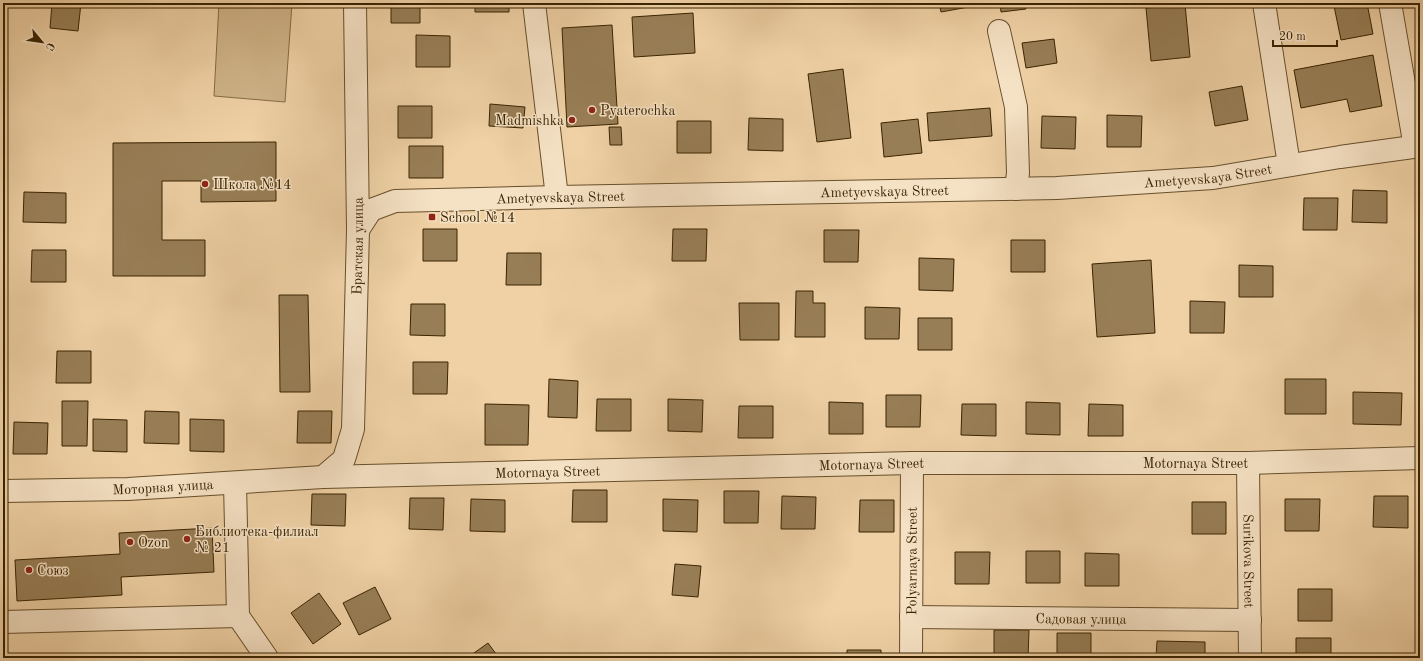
<svg xmlns="http://www.w3.org/2000/svg" width="1423" height="661" viewBox="0 0 1423 661" font-family="'Old Standard TT',serif">
<style>
.green{fill:#d0b489;stroke:#856c45}
.building{fill:#987e56;stroke:#3a2401}
.lines{fill:none;stroke-linecap:round;stroke-linejoin:round}
.minor-casing{stroke:#674f2a;stroke-width:24}
.minor{stroke:#f5e1c4;stroke-width:22}
.poi-dot{fill:#8f2418;stroke:#f5e1c4;stroke-width:1.5}
.labels{text-anchor:middle;stroke-width:3;stroke-linejoin:round;paint-order:stroke}
.poi-label{font-size:14px;fill:#3a2401;stroke:#f5e1c4;text-anchor:start}
.street-label{font-size:14px;fill:#3a2401;stroke:#f5e1c4}
</style>
<rect width="100%" height="100%" fill="#efd1a5"/>
<filter id="stains"><feTurbulence type="fractalNoise" baseFrequency=".005" numOctaves="4"/><feColorMatrix values="0 0 0 0 .2 0 0 0 0 .09 0 0 0 0 .02 0 0 0 .5 -.17"/></filter>
<radialGradient id="worn" r=".72"><stop offset=".6" stop-color="#630" stop-opacity="0"/><stop offset="1" stop-color="#630" stop-opacity=".3"/></radialGradient>
<!-- green -->
<path class="green" d="M219 3H292L285 102 214 96Z"/>
<!-- building -->
<path class="building" d="M52 3H81L78 31 50 28Z
M475 3H509V12H475Z
M939 3H973L974 6 941 12Z
M1000 3H1025L1026 9 1001 12Z
M1350 3H1367L1373 34 1341 40 1334 6Z
M1185 4 1190 57 1151 61 1146 8Z
M391 5H420V23H391Z
M693 13 695 53 634 57 632 17Z
M612 25 618 124 567 127 562 28Z
M416 35 450 36V67H416Z
M1054 39 1057 63 1026 68 1022 43Z
M1373 55 1382 106 1350 112 1347 99 1301 108 1294 70Z
M843 69 851 138 817 142 808 74Z
M1242 86 1248 120 1215 126 1209 92Z
M490 104 525 107 523 128 489 126Z
M398 106H432V138H398Z
M990 108 992 136 929 141 927 113Z
M1107 115 1142 116 1141 147H1107Z
M1042 116 1076 117 1075 149 1041 148Z
M749 118 783 119V151L748 150Z
M918 119 922 153 884 157 881 123Z
M677 121H711V153H677Z
M609 127H621L622 145H610Z
M276 142V201L201 202V181H162V240H205V276H113V143Z
M409 146H443V178H409Z
M1353 190 1387 191V223L1352 222Z
M24 192 66 193V223L23 222Z
M1304 198H1338L1337 230H1303Z
M423 229H457V261H423Z
M673 229H707L706 261H672Z
M824 230H859L858 262H824Z
M1011 240H1045V272H1011Z
M32 250H66V282H31Z
M507 253H541V285H506Z
M919 258 954 259 953 291 919 290Z
M1151 260 1155 333 1097 337 1092 264Z
M1239 265 1273 266V297H1239Z
M796 291H813V303H825V337H795Z
M279 295H308L310 392H280Z
M1190 301 1225 302 1224 333H1190Z
M739 303H779V340H740Z
M411 304H445V336L410 335Z
M865 307 900 308 899 339H865Z
M918 318H952V350H918Z
M57 351H91V383H56Z
M413 362H448L447 394H413Z
M549 379 578 381 577 418 548 417Z
M1285 379H1326V414H1285Z
M1353 392 1402 393 1401 425 1353 424Z
M886 395H921L920 427H886Z
M597 399H631V431H596Z
M668 399 703 400 702 432 668 431Z
M62 401H88L87 446H62Z
M829 402 863 403V434H829Z
M1026 402 1060 403V435L1026 434Z
M485 404 529 405 528 445H485Z
M962 404H996V436L961 435Z
M1089 404 1123 405V436H1088Z
M739 406H773V438H738Z
M145 411 179 412V444L144 443Z
M298 411H332L331 443H297Z
M93 419 127 420V452L93 451Z
M190 419 224 420V452L190 451Z
M14 422 48 423 47 454H13Z
M573 490H607V522H572Z
M724 491H759L758 523H724Z
M312 494H346L345 526 311 525Z
M782 496 816 497 815 529H781Z
M1374 496H1408V528L1373 527Z
M410 498H444L443 530 409 529Z
M471 499 505 500V532L470 531Z
M663 499 698 500 697 532 663 531Z
M1285 499H1320L1319 531H1285Z
M860 500H894V532H859Z
M1192 502H1226V534H1192Z
M212 528 214 572 121 577 122 595 17 601 15 560 120 554 119 533Z
M1026 551H1060V583H1026Z
M955 552H990L989 584H955Z
M1085 553 1119 554V586H1085Z
M675 564 701 566 698 597 672 595Z
M375 587 391 619 359 635 343 603Z
M1298 589H1332V621H1298Z
M319 593 341 624 313 644 291 613Z
M994 630H1029L1028 658H994Z
M1057 633H1091V658H1057Z
M1296 638H1331V658H1296Z
M1157 641 1205 642V658H1156Z
M488 643 499 658H467Z
M847 650H881V658H847Z
M712 655H746V658H712Z
M784 655H818V658H784Z
M637 656H671V658H637Z"/>
<g class="lines">
<!-- minor casing -->
<g class="minor-casing">
<g id="minor">
<path d="M534 3 557 197"/>
<path d="M1264 3 1289 165"/>
<path d="M1390 3 1415 147"/>
<path d="M999 31 1016 107 1018 173 1016 189"/>
<path id="s1" d="M358 230 371 210 395 201 557 197 1057 188 1213 178 1340 157 1420 146"/>
<path id="s2" d="M1248 463 1250 658"/>
<path id="s3" d="M323 477 344 459 353 429 358 230 355 3"/>
<path d="M235 483 238 616 267 658"/>
<path id="s4" d="M3 491 128 489 323 477 912 463H1248L1420 458"/>
<path id="s5" d="M911 617 1250 620"/>
<path d="M3 622 238 616"/>
<path id="s6" d="M911 658 912 463"/>
</g>
</g>
<!-- minor -->
<use href="#minor" class="minor"/>
</g>
<!-- markers -->
<g class="poi-dot">
<circle cx="592" cy="110" r="4"/>
<circle cx="572" cy="120" r="4"/>
<circle cx="205" cy="184" r="4"/>
<rect x="428" y="213" width="8" height="8" rx="2"/>
<circle cx="187" cy="539" r="4"/>
<circle cx="130" cy="542" r="4"/>
<circle cx="29" cy="570" r="4"/>
</g>
<g class="labels">
<!-- poi labels -->
<g class="poi-label">
<text x="600" y="115">Pyaterochka</text>
<text x="564" y="125" text-anchor="end">Madmishka</text>
<text x="213" y="189">Школа №14</text>
<text x="440" y="222">School №14</text>
<text x="195" y="536">Библиотека-филиал<tspan x="195" dy="16">№ 21</tspan></text>
<text x="138" y="547">Ozon</text>
<text x="37" y="575">Союз</text>
</g>
<!-- street labels -->
<g class="street-label">
<text dy="5" stroke="none"><textPath href="#s1" startOffset="863">Ametyevskaya Street</textPath></text>
<text dy="5" stroke="none"><textPath href="#s1" startOffset="539">Ametyevskaya Street</textPath></text>
<text dy="5" stroke="none"><textPath href="#s1" startOffset="215">Ametyevskaya Street</textPath></text>
<text dy="5" stroke="none"><textPath href="#s3" startOffset="242">Братская улица</textPath></text>
<text dy="5" stroke="none"><textPath href="#s4" startOffset="1193">Motornaya Street</textPath></text>
<text dy="5" stroke="none"><textPath href="#s4" startOffset="869">Motornaya Street</textPath></text>
<text dy="5" stroke="none"><textPath href="#s4" startOffset="545">Motornaya Street</textPath></text>
<text dy="5" stroke="none"><textPath href="#s4" startOffset="160">Моторная улица</textPath></text>
<text dy="5" stroke="none"><textPath href="#s6" startOffset="97">Polyarnaya Street</textPath></text>
<text dy="5" stroke="none"><textPath href="#s2" startOffset="98">Surikova Street</textPath></text>
<text dy="5" stroke="none"><textPath href="#s5" startOffset="170">Садовая улица</textPath></text>
</g>
</g>
<!-- margin -->
<rect width="1423" height="661" fill="none" stroke="#efd1a5" stroke-width="16"/>
<rect x="4" y="4" width="1415" height="653" fill="none" stroke="#3a2401" stroke-width="2"/>
<rect x="8" y="8" width="1407" height="645" fill="none" stroke="#3a2401"/>
<!-- north arrow -->
<g transform="translate(42 42) rotate(119)" stroke="#f5e1c4" stroke-width="3" paint-order="stroke">
<path d="M0-3L7 15L0 10L-7 15Z" fill="#3a2401"/>
<text y="-6" font-size="11" font-weight="bold" text-anchor="middle" fill="#3a2401">С</text>
</g>
<!-- scale -->
<path d="M1273 40v6h64v-6" fill="none" stroke="#3a2401" stroke-width="2"/>
<text x="1279" y="40" font-size="12" fill="#3a2401" stroke="#f5e1c4" stroke-width="3" paint-order="stroke">20 m</text>
<rect width="100%" height="100%" filter="url(#stains)"/>
<rect width="100%" height="100%" fill="url(#worn)"/>
</svg>
